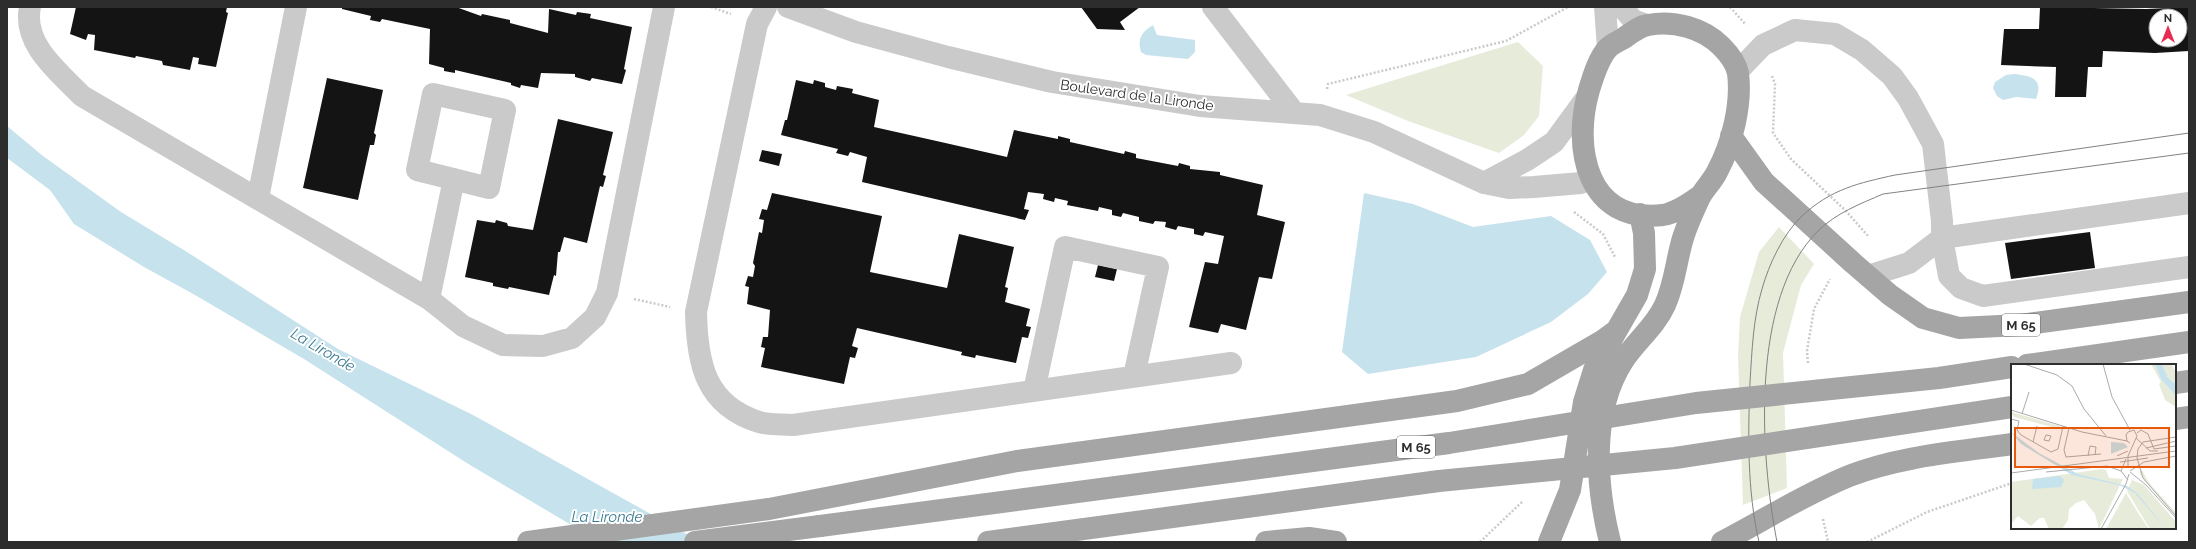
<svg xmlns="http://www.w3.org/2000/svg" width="2196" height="549" viewBox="0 0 2196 549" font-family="Raleway,sans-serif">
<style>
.green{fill:#e6ebda}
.water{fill:#c6e2ec}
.building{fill:#141414;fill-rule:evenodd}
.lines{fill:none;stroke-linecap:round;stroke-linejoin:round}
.path{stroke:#cacaca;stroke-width:2.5;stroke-dasharray:2 2;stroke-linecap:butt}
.minor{stroke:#cacaca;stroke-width:22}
.major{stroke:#a5a5a5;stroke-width:22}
.tram{stroke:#828282;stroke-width:1}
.major-bridge{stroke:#a5a5a5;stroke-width:22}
.labels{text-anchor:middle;stroke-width:4;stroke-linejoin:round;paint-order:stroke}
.shield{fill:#fff;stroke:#6c6c6c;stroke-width:1}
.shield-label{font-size:13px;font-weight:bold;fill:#2d2d2d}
.street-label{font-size:14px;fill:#2d2d2d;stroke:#fff}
.water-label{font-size:15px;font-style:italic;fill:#3a7a90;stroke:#fff}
.inset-road{fill:none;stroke:#ababab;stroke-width:1}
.view{fill:#e8590c;fill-opacity:0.15;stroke:#e8590c;stroke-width:2}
.inset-edge{fill:none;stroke:#2d2d2d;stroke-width:2}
</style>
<rect width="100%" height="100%" fill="#fff"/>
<!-- green -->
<path class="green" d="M1518 42 1543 66 1539 116 1524 135 1499 153 1408 121 1346 95Z
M1779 227 1814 264 1801 285 1783 353 1787 488 1743 505 1738 355 1740 317 1759 252Z"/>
<!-- water -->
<path class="water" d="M1153 25 1157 35 1195 40V52L1188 59 1146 55 1141 52C1137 38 1142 32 1153 25Z
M2014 74C2031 76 2044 78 2036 99L2016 97 2003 100 1997 96 1993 88 1995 82 2006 75Z
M7 126 43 156 121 212 187 252 338 349 473 415 701 542H600L470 465 304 359 195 295 144 267 74 224 50 190 7 158Z
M1364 193 1413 204 1473 227 1551 216 1590 240 1607 272 1588 294 1551 322 1476 357 1368 374 1342 352Z"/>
<!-- building -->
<path class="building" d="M76 7H227L226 12 228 13 216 67 198 64 199 58 193 57 190 70 163 65 162 61 136 56 135 58 94 50 95 35 88 34 86 40 70 34Z
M342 7H456L481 16 482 14 510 20V23L548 33 549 9 576 15 577 12 591 14 590 18 632 27 624 69 626 70 622 84 592 78 590 81 575 77V74L541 73 538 88 521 85 520 88 511 85V83L455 70V73L444 71V68L429 64 430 29 382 19 380 22 370 20 371 16 342 9Z
M1081 7H1140L1120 22 1125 30 1097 29Z
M2040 7 2146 9 2189 7V51L2155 53 2103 51 2102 67H2088L2086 97H2055L2056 67 2001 65 2004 29H2039ZM2156 16H2180V40H2156Z
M327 78 383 90 374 133 376 135 374 145H370L358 200 303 188Z
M796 80 813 84 814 80 825 83V87L836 90 837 86 853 89 852 93 879 100 874 127 941 142 1007 157 1014 130 1058 139V136L1070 139V142L1124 154 1125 151 1136 154V158L1178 166 1179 163 1190 166V169L1220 172V175L1263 185 1257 215 1285 222 1272 279 1259 277 1246 330 1221 324 1218 333 1189 327 1205 262 1218 264 1224 236 1205 232 1203 236 1194 234V229L1178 226 1176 230 1165 227 1166 222 1155 221 1153 224 1139 221V217L1123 213 1121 217 1112 215V210L1099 207 1098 211 1067 205 1068 201 1055 198 1054 202 1043 199 1044 194 1028 192 1024 209 1029 210 1025 220 862 182 867 157 850 152 848 156 836 153 838 149 781 135 785 120H787Z
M558 119 613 132 603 175 606 176 603 187 600 186 587 243 564 237 560 252H558L556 276 554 275 549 295 509 287 508 289 493 286V283L465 277 477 220 495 223 496 220 507 223 508 226 533 230Z
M762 150 782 154 779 166 759 161Z
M772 193 882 216 870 272 947 288 959 234 1014 247 1005 287 1008 288 1005 302 1030 309 1026 326 1031 327 1028 338 1022 337 1016 363 976 355 975 358 961 355 962 352 857 328 852 346 858 348 855 358 850 357 844 384 761 367 765 348 761 347 763 337H768L770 310 747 304 749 287 745 286 748 276 753 277 755 266 753 263 759 232 762 233 764 220 759 219 762 209 767 210Z
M2090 232 2095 268 2011 279 2005 243Z
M1098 265 1117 269 1114 281 1095 277Z"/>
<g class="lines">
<!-- path -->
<path class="path" d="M711 7 731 14
M1730 7 1746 25
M1772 76 1775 84 1773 133 1791 159 1846 211 1869 237
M1327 89 1328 84 1506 41 1568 7
M1574 212 1603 234 1615 257
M634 299 670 307
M1808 363 1807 351 1814 309 1830 279
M1823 519 1828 542
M1480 542 1523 501
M1867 542 1927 512 2012 483"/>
<!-- minor -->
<path class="minor" d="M30 7C22 44 59 72 82 96L429 299 463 326 503 345 543 346 572 338 595 317 607 293 664 7
M766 7 757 24 696 312C697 363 705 405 759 422 769 425 782 424 793 425L1231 363
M788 7 856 32 948 57 1052 82 1200 106 1320 115 1374 132 1484 183 1509 188 1534 187 1581 183 1591 178
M1213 7 1293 111
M1605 7 1608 48
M1622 7 1633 20 1647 25
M1738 71 1763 45 1795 30 1835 34 1862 50 1892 76 1908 98 1933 144 1942 221V238L1949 276 1961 288 1983 296 2189 267
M433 94 505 110 489 188 417 170Z
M1484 183 1527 160 1554 142 1587 97
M258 198 296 7
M1868 276 1909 263 1942 238 2189 203
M429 299 454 179
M1034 391 1065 247 1158 267 1134 376"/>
<!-- major -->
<path class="major" d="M1731 136 1764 182 1853 263 1890 295 1923 318 1959 328 2020 325 2189 302
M2027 365 2189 342
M2175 383 2189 381
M2175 419 2189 417
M528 542 769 509 1017 461 1457 401 1528 384 1602 341 1617 330
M695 542 820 526
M1266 542 1309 538 1336 542
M1549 542 1570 490 1584 402 1594 370 1637 295 1645 269 1644 233 1640 214
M1610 542C1596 486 1590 412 1623 361 1636 341 1655 327 1665 305 1675 283 1676 261 1683 238 1687 225 1693 212 1699 199 1703 190 1712 182 1717 172 1732 144 1742 105 1738 73 1736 63 1728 53 1721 46 1703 28 1674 20 1648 25 1640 26 1631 33 1624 38 1619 41 1612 44 1608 48 1598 59 1593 77 1589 90 1572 148 1587 224 1663 215 1676 213 1689 204 1700 196
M1722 542C1764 520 1805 494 1849 476 1900 456 1958 452 2012 444"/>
<!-- tram -->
<path class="tram" d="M1759 542C1747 490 1748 435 1750 382 1752 351 1753 319 1762 289 1769 264 1783 234 1802 216 1831 189 1859 183 1895 175L2189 133
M1777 542C1760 455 1750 298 1818 231 1836 213 1860 204 1883 194L2189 153"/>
<!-- major-bridge -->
<path class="major-bridge" d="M820 526 1449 443 1696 403 1939 378 2012 367
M988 542 1439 481 1675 458 2012 407"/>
</g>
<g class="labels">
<!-- shield labels -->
<g class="shield">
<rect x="2002" y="314" width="38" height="22" rx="3"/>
<rect x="1397" y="436" width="38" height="22" rx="3"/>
</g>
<g class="shield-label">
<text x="2021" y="330">M 65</text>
<text x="1416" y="452">M 65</text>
</g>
<!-- street labels -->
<g class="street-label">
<text transform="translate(1137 95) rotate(8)" y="5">Boulevard de la Lironde</text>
</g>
<!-- water labels -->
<g class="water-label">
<text transform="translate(323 350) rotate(30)" y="5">La Lironde</text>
<text x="607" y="522">La Lironde</text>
</g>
</g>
<!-- overview -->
<g transform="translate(2011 364)">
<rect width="165" height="165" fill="#fff"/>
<path d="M140 0H144L150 15 165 32V43L154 36 148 20 150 18ZM151 0H160L165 8V20L157 14ZM0 48 49 62 48 65 3 53ZM91 105 95 106 98 114 112 115 88 165 84 150 73 136 65 139 58 145 57 156 51 165H38L33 154H29L20 162 7 152 0 160V118ZM131 106 138 119 165 149V153L132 115 128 108ZM121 116 133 121 165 158V165H139L116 127ZM115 129 127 149 138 165H95Z" fill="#e6ebda"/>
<path d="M144 0H151L157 14 165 20V32L150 15ZM0 68 28 89 67 110 116 122 126 129 155 165 124 129 108 121 61 111 10 80ZM100 78 113 79 117 83 100 90ZM49 112 53 116 50 123 21 125 22 115Z" fill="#c6e2ec"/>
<path class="inset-road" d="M13 0 46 11 61 22 73 45 95 72M92 0 101 33 119 66M0 46 71 68 116 77M11 50 18 28M0 55 8 57 6 66 10 71 40 88 47 85 52 62M58 64 53 86 55 93 90 90M126 69 130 66 137 70 143 85 165 82M35 71 40 72 38 77 33 76ZM165 73 132 78 127 85 126 94 132 114 165 152M125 74 139 87H147M22 78 26 62M135 84 165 77M77 92 79 82 85 83 84 91M106 92 117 87M115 95 110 107 117 116M109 98 137 94M117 103V92L126 72 123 66 117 68 115 71 116 77 119 79M119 107 133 98 165 92M35 108 96 102 110 107M119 108 135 121 165 154M0 109 165 87M90 165 115 120 118 110"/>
<path class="view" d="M4 64H158V103H4Z"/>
<rect width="165" height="165" class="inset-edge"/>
</g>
<!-- border -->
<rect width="2196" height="549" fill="none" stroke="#2d2d2d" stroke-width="16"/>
<!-- north arrow -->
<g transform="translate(2168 28)"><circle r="19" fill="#ffffff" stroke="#ababab"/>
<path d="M0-3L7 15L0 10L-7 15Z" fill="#e82b52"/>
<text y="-6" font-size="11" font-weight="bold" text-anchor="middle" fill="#2d2d2d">N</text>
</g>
</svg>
